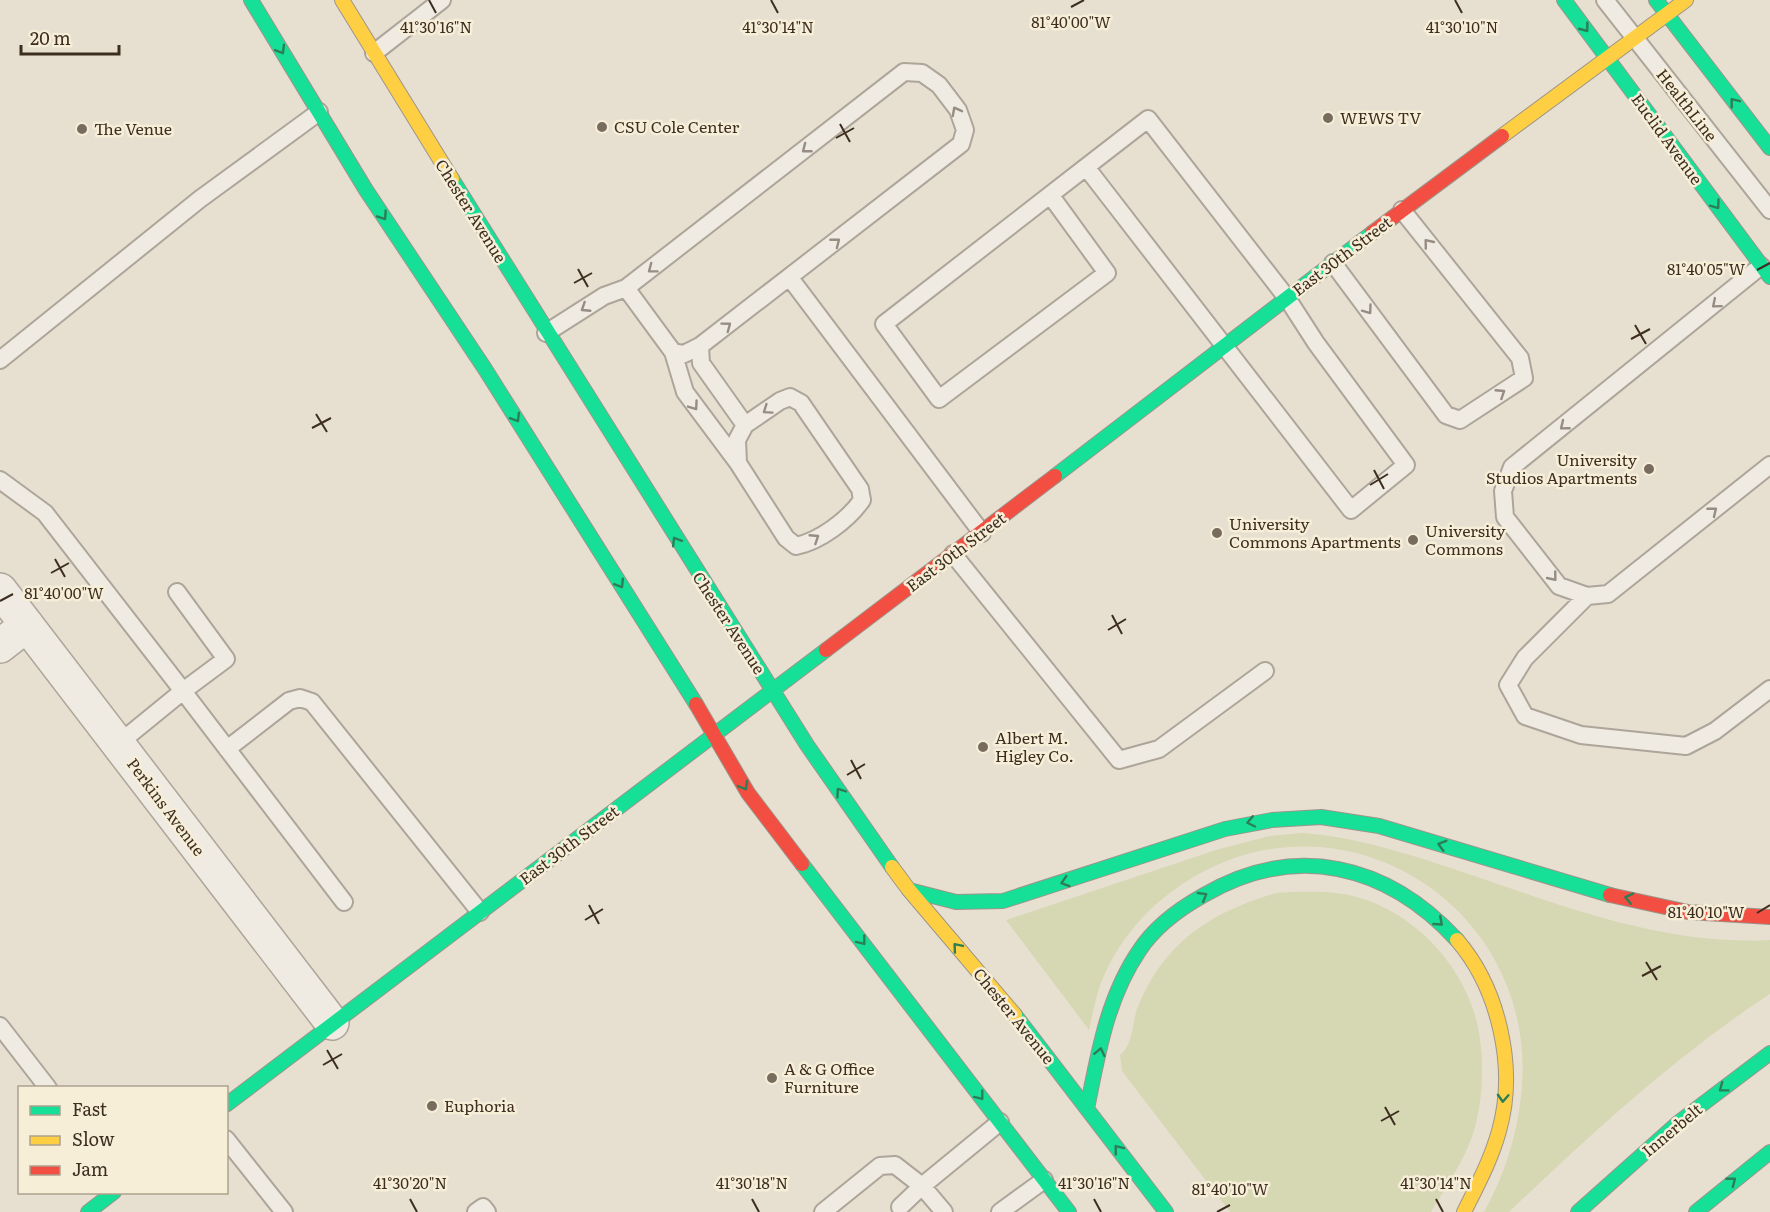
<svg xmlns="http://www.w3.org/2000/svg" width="1770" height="1212" viewBox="0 0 1770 1212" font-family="Literata,serif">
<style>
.green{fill:#d6d7b3}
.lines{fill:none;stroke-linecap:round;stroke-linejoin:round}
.lane-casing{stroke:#ada599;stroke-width:20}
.street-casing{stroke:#ada599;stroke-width:36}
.fast-casing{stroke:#9c958a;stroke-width:16}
.slow-casing{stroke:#9c958a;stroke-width:16}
.jam-casing{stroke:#9c958a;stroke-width:16}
.lane{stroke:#efebe3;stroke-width:16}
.street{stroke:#efebe3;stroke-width:33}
.fast{stroke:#16e098;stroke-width:14}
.slow{stroke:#ffcf43;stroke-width:14}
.jam{stroke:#f24e42;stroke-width:14}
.oneway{stroke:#2b7e56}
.oneway2{stroke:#968c82}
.ticks{fill:none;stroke:#3d2e20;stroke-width:2}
.poi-dot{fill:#786c5e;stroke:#f7eed8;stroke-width:2}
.labels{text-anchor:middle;stroke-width:5;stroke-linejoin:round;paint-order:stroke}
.street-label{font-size:16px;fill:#3d2e20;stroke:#f7eed8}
.poi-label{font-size:16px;fill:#3d2e20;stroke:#f7eed8;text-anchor:start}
.ticks-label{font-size:15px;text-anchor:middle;fill:#3d2e20;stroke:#f7eed8;stroke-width:5;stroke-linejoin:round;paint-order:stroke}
</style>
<rect width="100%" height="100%" fill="#e7e0d1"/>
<!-- green -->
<path class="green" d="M1302 833C1357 837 1405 853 1457 870 1558 904 1661 946 1770 940V994C1675 1056 1591 1134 1509 1212H1484C1504 1177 1517 1135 1521 1096 1543 903 1332 775 1174 890 1143 912 1118 943 1103 978 1096 994 1093 1013 1089 1030L1006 920 1216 850 1269 836Z
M1276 893C1295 892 1316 891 1335 893 1405 900 1468 964 1479 1033 1484 1061 1483 1095 1476 1123 1469 1154 1447 1185 1431 1212H1230L1122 1071 1120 1055C1133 1045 1132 1024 1137 1009 1163 943 1210 912 1276 893Z"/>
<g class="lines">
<!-- lane casing -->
<g class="lane-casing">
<path id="lane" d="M1605 0 1770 210
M374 53 442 0
M1148 119 1287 298 1316 343 1406 465 1351 510 1086 167Z
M1051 196 1107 273 939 399 884 324 1086 167
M1333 263 1446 415 1460 420 1524 378 1520 358 1402 210
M1761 266 1512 467 1503 491 1505 517 1559 586 1587 596 1608 594 1770 465
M790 278 982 533
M546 333 604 296 626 288 904 72 922 73 939 85 958 110 965 130 961 144 700 346 684 354 673 352 626 288
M673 352 685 392 738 463 786 538 796 546C820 541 848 520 862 500L860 489 801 403 790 397 780 401 745 425 701 363 700 346
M0 360 200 199 319 112
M738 463 737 440 745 425
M0 480 45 513 183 691 118 744
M953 554 1119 760 1159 749 1265 671
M177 592 226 659 183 691 344 902
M1587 596 1525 658 1508 685 1525 716 1581 735 1686 746 1715 731 1770 689
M227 749 289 701 300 698 312 702 480 912
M0 1026 48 1088
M226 1139 284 1212
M900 1207 922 1186 944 1212
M476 1212 483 1207 487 1212
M823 1212 880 1166 895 1165 922 1186 1000 1122
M1000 1212 1044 1180"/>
</g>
<!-- street casing -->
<g class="street-casing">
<path id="street" d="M0 590 332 1023
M0 646 27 625"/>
</g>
<!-- fast casing -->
<g class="fast-casing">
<path id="fast" d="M251 0 366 190 485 369 696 704
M1564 0 1770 277
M1656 0 1770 148
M452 179 807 745 892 867
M1055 476 1372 233
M802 864 1069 1212
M909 890 956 902 1003 901 1225 829 1272 820 1321 817 1379 826 1610 895
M1015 1015 1166 1212
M226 1105 826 650
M1087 1109C1098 1054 1107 998 1139 951 1155 926 1179 909 1204 895 1295 842 1387 864 1457 940
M88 1212 114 1192
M1578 1212 1679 1122 1770 1053
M1696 1212 1770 1152"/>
</g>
<!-- slow casing -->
<g class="slow-casing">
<path id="slow" d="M342 0 452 179
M1502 136 1686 0
M892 867 909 890 1015 1015
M1457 940C1499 989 1517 1068 1499 1131 1491 1160 1477 1186 1464 1212"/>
</g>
<!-- jam casing -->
<g class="jam-casing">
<path id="jam" d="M1372 233 1502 136
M826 650 1055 476
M696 704 748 793 802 864
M1610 895 1688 912 1770 917"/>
</g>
<!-- lane -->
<use href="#lane" class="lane"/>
<!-- street -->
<use href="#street" class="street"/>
<!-- fast -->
<use href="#fast" class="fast"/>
<!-- slow -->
<use href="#slow" class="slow"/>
<!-- jam -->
<use href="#jam" class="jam"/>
</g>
<!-- one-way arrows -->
<defs><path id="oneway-chevron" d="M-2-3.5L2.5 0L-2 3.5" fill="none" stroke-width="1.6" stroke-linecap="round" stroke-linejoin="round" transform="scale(1.5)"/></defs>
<g class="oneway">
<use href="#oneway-chevron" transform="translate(1585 28) rotate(53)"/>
<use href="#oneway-chevron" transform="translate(281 50) rotate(59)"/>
<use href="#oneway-chevron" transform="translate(1734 102) rotate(-128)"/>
<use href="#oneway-chevron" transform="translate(1716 205) rotate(54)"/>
<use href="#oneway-chevron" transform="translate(383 216) rotate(56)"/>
<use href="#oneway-chevron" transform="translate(516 418) rotate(58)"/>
<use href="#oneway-chevron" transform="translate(676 541) rotate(-122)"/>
<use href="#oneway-chevron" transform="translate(620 584) rotate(58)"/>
<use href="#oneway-chevron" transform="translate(744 786) rotate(60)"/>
<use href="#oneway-chevron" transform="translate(840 792) rotate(-125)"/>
<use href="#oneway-chevron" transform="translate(1251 822) rotate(168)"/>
<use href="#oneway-chevron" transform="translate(1442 845) rotate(-164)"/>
<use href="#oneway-chevron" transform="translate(1065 882) rotate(163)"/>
<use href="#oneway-chevron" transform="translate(1203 896) rotate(-30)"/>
<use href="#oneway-chevron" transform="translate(1629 898) rotate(-167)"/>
<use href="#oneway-chevron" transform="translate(1439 922) rotate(41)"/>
<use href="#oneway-chevron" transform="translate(862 941) rotate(52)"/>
<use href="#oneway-chevron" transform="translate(957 947) rotate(-130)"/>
<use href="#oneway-chevron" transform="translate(1100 1052) rotate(-78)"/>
<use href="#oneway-chevron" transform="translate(1723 1088) rotate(143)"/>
<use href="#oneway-chevron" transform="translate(980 1096) rotate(52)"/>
<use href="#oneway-chevron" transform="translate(1503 1098) rotate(93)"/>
<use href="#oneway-chevron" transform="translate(1118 1149) rotate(-128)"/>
<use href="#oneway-chevron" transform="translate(1732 1181) rotate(-38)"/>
</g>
<g class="oneway2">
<use href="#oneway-chevron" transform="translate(956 111) rotate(-118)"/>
<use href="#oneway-chevron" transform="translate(806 149) rotate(142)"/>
<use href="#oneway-chevron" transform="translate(836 242) rotate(-38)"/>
<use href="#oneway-chevron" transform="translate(1428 243) rotate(-129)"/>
<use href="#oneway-chevron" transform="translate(652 269) rotate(143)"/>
<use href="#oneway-chevron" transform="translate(1716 304) rotate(140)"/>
<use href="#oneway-chevron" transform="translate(585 308) rotate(147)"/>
<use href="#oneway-chevron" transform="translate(1368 310) rotate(54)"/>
<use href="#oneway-chevron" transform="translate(727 326) rotate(-37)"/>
<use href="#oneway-chevron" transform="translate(1501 393) rotate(-33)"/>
<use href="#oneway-chevron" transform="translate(694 406) rotate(55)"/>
<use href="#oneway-chevron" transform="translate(767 410) rotate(145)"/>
<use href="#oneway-chevron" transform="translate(1564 426) rotate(141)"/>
<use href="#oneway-chevron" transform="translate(1713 511) rotate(-39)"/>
<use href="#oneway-chevron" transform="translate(815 538) rotate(-33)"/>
<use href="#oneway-chevron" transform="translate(1553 577) rotate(51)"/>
</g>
<!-- ticks -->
<path class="ticks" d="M429 0 436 13M771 0 778 13M1455 0 1462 13M1071 7 1084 0M840 124 850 142M836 138 854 128M578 269 588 287M1757 270 1770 263M574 283 592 273M1635 325 1646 344M1631 339 1650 329M316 414 327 432M312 428 331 418M1374 470 1384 489M1370 485 1388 474M55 559 65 577M51 573 69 563M0 601 13 594M1112 615 1122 634M1108 630 1126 619M851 760 861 779M847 775 865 764M589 905 599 924M1757 913 1770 905M585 920 603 909M1646 962 1657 980M1642 976 1661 966M327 1050 338 1069M323 1065 342 1054M1385 1107 1395 1125M1381 1121 1399 1111M410 1199 417 1212M752 1199 759 1212M1094 1199 1101 1212M1436 1199 1443 1212M1217 1212 1230 1205"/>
<!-- markers -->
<g class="poi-dot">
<circle cx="1328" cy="118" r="6"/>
<circle cx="602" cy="127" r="6"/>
<circle cx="82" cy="129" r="6"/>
<circle cx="1649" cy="469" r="6"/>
<circle cx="1217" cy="533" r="6"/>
<circle cx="1413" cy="540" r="6"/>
<circle cx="983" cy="747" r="6"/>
<circle cx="772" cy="1078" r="6"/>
<circle cx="432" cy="1106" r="6"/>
</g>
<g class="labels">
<!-- street labels -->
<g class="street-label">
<text transform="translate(1687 105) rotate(52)" y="6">HealthLine</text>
<text transform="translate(1667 139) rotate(54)" y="6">Euclid Avenue</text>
<text transform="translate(471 211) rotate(58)" y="6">Chester Avenue</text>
<text transform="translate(1342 256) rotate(-37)" y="6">East 30th Street</text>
<text transform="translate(956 552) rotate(-37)" y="6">East 30th Street</text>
<text transform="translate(729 623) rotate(57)" y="6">Chester Avenue</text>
<text transform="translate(166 807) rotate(53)" y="6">Perkins Avenue</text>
<text transform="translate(569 845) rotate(-37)" y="6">East 30th Street</text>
<text transform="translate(1014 1016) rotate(51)" y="6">Chester Avenue</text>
<text transform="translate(1672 1130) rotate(-40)" y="6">Innerbelt</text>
</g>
<!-- poi labels -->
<g class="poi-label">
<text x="1340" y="124">WEWS TV</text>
<text x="614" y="133">CSU Cole Center</text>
<text x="94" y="135">The Venue</text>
<text x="1637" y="466" text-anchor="end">University<tspan x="1637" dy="18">Studios Apartments</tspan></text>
<text x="1229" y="530">University<tspan x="1229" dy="18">Commons Apartments</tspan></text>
<text x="1425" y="537">University<tspan x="1425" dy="18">Commons</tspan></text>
<text x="995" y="744">Albert M.<tspan x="995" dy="18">Higley Co.</tspan></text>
<text x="784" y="1075">A &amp; G Office<tspan x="784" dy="18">Furniture</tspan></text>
<text x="444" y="1112">Euphoria</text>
</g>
</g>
<g class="ticks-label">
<text x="1071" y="28">81°40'00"W</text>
<text x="436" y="33">41°30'16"N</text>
<text x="778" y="33">41°30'14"N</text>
<text x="1462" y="33">41°30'10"N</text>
<text x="1706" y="275">81°40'05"W</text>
<text x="64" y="599">81°40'00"W</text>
<text x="1706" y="918">81°40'10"W</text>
<text x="410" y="1189">41°30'20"N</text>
<text x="752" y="1189">41°30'18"N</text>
<text x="1094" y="1189">41°30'16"N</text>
<text x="1436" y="1189">41°30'14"N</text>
<text x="1230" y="1195">81°40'10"W</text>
</g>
<!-- legend -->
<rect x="18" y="1086" width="210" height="108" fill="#f7eed8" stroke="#ada18e" stroke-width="1.5"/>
<rect x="30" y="1106" width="30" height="9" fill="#16e098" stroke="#ada18e" stroke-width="1.5"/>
<text x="72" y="1116" font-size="18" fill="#3d2e20">Fast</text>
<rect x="30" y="1136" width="30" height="9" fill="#ffcf43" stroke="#ada18e" stroke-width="1.5"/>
<text x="72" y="1146" font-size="18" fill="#3d2e20">Slow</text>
<rect x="30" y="1166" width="30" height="9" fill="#f24e42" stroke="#ada18e" stroke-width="1.5"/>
<text x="72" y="1176" font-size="18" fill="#3d2e20">Jam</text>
<!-- scale -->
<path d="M21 45v9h98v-9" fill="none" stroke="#3d2e20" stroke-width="3"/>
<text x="30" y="45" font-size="18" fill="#3d2e20" stroke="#f7eed8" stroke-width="4.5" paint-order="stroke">20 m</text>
</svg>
